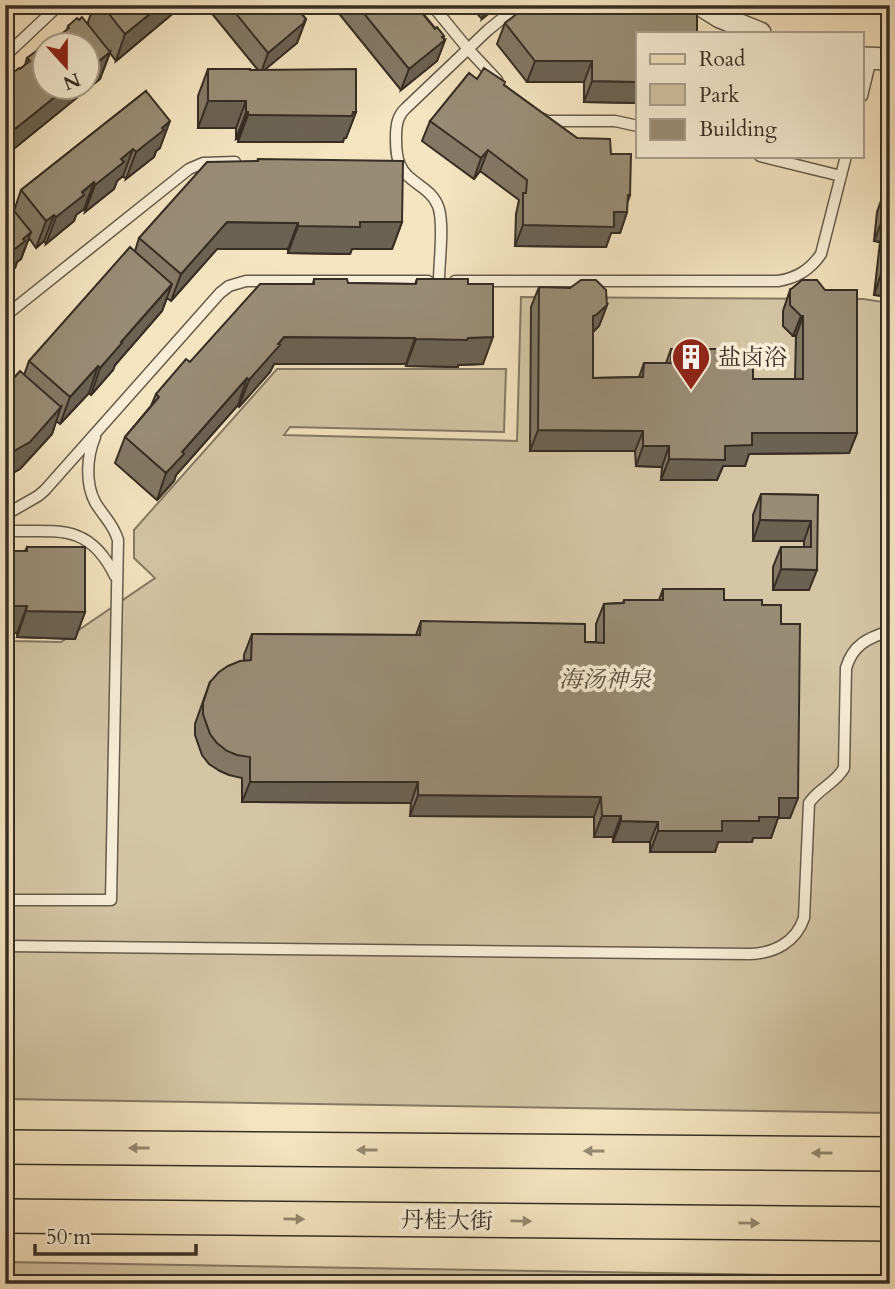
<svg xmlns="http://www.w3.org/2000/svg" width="895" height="1289" viewBox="0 0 895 1289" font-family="Cardo,'Noto Serif SC',serif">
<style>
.green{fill:#d4c5a5;stroke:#867964;stroke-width:2}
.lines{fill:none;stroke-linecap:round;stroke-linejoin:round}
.service-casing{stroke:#665b4b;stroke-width:13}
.minor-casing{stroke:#665b4b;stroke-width:24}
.primary-casing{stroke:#372d24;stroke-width:36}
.service{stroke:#f8edd6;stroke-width:10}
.minor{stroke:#f8edd6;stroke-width:21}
.primary{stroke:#f4e4c0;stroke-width:33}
.wall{fill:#847865;stroke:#372d24;stroke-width:2}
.shaded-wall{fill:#6b6252;stroke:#372d24;stroke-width:2}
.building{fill:#998c75;stroke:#372d24;stroke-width:2}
.oneway{fill:#968872}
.labels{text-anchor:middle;stroke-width:7;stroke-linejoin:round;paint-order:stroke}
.poi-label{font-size:23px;fill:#372d24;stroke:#f8edd6;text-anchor:start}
.park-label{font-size:23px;font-style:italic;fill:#564b3e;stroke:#f8edd6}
.street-label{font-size:23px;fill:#372d24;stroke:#f8edd6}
</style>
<rect width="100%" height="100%" fill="#f4e4c0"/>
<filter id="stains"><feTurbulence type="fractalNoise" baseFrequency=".00286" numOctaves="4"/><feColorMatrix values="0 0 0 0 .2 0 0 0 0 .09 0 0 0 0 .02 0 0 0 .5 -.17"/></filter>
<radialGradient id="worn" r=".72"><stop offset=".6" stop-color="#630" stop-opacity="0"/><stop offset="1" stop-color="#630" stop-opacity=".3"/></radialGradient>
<!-- green -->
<path class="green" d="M521 297 863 299 890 303V1113L5 1099V636H14V641L61 642 155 578 134 558V530L277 369H506L504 432 290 427 284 435 517 441Z
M5 1262 890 1277V1284H5Z"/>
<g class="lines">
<!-- service casing -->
<g class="service-casing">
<path id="service" d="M432 5 468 49 497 80
M5 56 59 5
M862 96 871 59
M540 118 548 121H615L638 126
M760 156 841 176
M439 281C439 261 444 228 439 209 432 186 408 184 400 165 396 157 396 147 396 138 396 126 397 116 406 108L488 30 519 5
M455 281H778C797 278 810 270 821 254L846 156
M5 316 189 169 203 163 235 162
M5 515 38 496 45 490 220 293 229 286 246 281H428
M5 531C57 532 89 522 115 576
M5 900H111L118 540C113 523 103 516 95 502 85 483 87 456 95 437
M5 946 750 954C775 953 796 942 804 918L809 803C819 788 835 784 844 768L846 668C853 645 867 638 890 631"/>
</g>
<!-- minor casing -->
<g class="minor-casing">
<path id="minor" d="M701 5 720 17 760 33
M862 58 890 59"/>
</g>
<!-- primary casing -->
<g class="primary-casing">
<path id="primary" d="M5 1147 890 1154
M5 1216 890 1224"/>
</g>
<!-- service -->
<use href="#service" class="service"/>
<!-- minor -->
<use href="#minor" class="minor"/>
<!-- primary -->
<use href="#primary" class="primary"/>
</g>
<!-- wall -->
<path class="wall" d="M94 5H183L116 61 110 53 100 79 5 156V75L9 76 20 69 25 65 27 58 37 52 38 49 49 44 67 30 68 26 79 20 88 25V22Z
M211 5H294L306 19 297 43 264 70 356 112 346 138H344L343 142H238V138L236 139V128H198V96L208 69 258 70 209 10Z
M332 5H419L420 10 445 40 437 61 401 90Z
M466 5H499L482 19 475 11 473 13Z
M505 23 638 33V103L584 102V82H527L497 44Z
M477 79 504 85 577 138 611 154 630 195 627 202V212L620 233H611L606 247 515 246 516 214 519 200 480 171 474 179 422 141 430 121Z
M146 91 160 148 156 151 154 157 126 179 123 176 117 181 114 189 85 212 84 209 76 215 74 221 46 244 44 241 36 248 29 238 21 259 17 262 15 268 14 211 21 190Z
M890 135V297L874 295 880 242 874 241 877 212 882 198Z
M258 159 402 222 392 249H352L350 254 288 253V249H217L171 301 167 298 162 311 115 365 113 370 91 395 89 393 60 424 56 421 52 434 20 469 5 477V388L24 375 29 361 135 251 139 238 257 161Z
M314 279 348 283 415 284 417 279 468 284 483 364 458 365V367L406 366V364H274L270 372 239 407 238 405 176 475 174 481 157 500 115 463 125 437 151 406 156 394 190 362 313 284Z
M539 287 570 288 607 305 599 326 593 332V378L639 377 644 363H666L671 349 726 363 753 379H795L796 336H793L783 326V311L790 290 857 433 849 453 749 454 745 466H723L717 480H661L662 467 636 466 635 451H530L531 307Z
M761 494 818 495 809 590H773V567L781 547H804V541H753V515Z
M27 547 85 612 75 639 17 637 25 551Z
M663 589 724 600 762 605 781 624 790 818H778L771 838H753L752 842H718L715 852H650V842H613V837H594V817L410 816 411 803 242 802V778L229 775 220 771 209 764 202 755 195 735V724L210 682 244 661V655L252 634 416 635 421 621 585 642H596V624L604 604 623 603 624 600H659Z"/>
<!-- shaded-wall -->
<path class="shaded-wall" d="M161 5H183L116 61 125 34Z
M487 5H499L482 19Z
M306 19 297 43 261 73 268 53Z
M444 36 442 42 445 40 437 61 401 90 409 69Z
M110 52 100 79 5 156V137L66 88H88V70Z
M535 61H592L584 82H527Z
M592 81 638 82V103L584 102Z
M208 101H246L236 128H198Z
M246 112H248L238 138 236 139Z
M356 112 346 138H344L343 142H238L248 115Z
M170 121 160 148 156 151 154 157 126 179 136 152Z
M133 149 123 176 117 181 114 189 85 212 95 185 121 159Z
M488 150 480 171 474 179 481 158Z
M94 182 84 209 76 215 74 221 46 244 56 217Z
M628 195H630L624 212H627L620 233H611L606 247 515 246 523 225 614 212Z
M54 215 44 241 36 248 46 221Z
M882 221H887L880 242 874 241Z
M227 222 298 223 288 249H217L171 301 181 274Z
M360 222H402L392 249H352L350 254 288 253 298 226Z
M31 232 21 259 17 262 15 268 5 276V257L23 239Z
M881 274 890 275V297L874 295Z
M172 284 162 311 115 365 113 370 91 395 100 368 121 342Z
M607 305 599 326 589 336 593 316Z
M801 316H803L796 336H793Z
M284 337 415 338 406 364H274L270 372 239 407 249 380Z
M493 337 483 364 458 365V367L406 366 416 339Z
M98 366 89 393 60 424 70 397Z
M247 378 238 405 176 475 174 481 157 500 166 473 182 452Z
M61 407 52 434 20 469 5 477V456Z
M538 430 643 431 635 451H530Z
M752 433H857L849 453 749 454 745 466H723L717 480H661L669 459 725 446Z
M643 446H669L662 467 636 466Z
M760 520 811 521 804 541H753Z
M781 569 817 570 809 590H773Z
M5 606H27L17 633H5Z
M26 611 85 612 75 639 17 637Z
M250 782H418L411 803 242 802Z
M418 795 601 797 594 817 410 816Z
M779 798H798L790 818H778L771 838H753L752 842H718L715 852H650L658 831 722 821Z
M602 816H621L613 837H594Z
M621 821 658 822 650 842H613Z"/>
<!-- building -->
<path class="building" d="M102 5H161L125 34Z
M229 5H294L306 19 304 21 305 22 268 53Z
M357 5H419L421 8 419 9 435 29 437 27 444 36 442 37 445 40 409 69Z
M528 5H697V33H638V82L592 81V61H535L505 23Z
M82 17 110 52 88 70V46H46V88H66L5 137V75L7 73 9 76 19 68 20 69 30 61 27 58 36 51 39 54 41 52 38 49 48 42 49 44 69 28 68 26 77 18 79 20Z
M484 68 505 82 504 85 577 138 610 139 611 154H631L630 195H628L627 212H614V227L523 225V193H526L527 180 488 150 481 158 430 121 469 73 477 79Z
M208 69H250V70L356 69V112H353L352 116 248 115V112H246V101H208Z
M146 91 170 121 162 128 164 130 136 152 133 149 121 159 124 162 95 185 94 182 82 192 84 195 56 217 54 215 46 221 21 190Z
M258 159 403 161 402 222H360V227L298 226V223L227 222 181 274 139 238 207 162 258 161Z
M890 177V275L881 274 887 221H882L885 191H888Z
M7 202 31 232 23 239 25 241 5 257V203Z
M130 247 172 284 121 342 122 343 100 368 98 366 70 397 29 361Z
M314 279H347L348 283 416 284 417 279H468V284H493V337L468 338 467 340 416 339 415 338 284 337 278 344 280 345 249 380 247 378 182 452 184 454 166 473 125 437 159 397 156 394 186 359 190 362 260 284H314Z
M581 280H596L606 290 607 305 596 315 593 316V378L643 377 644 363H671V349H726V363H753V379H803V316H801L790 305V290L802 280H817L825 290H857V433H752V445L725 446V460L669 459V446H643V431L538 430 539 287 570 288Z
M20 371 61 407 30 442 5 456V388Z
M761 494 818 495 817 570 781 569V547H811V521L760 520Z
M27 547H85V612L26 611 27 606H5V551H27Z
M663 589H724V600H762V605H781V624H800L798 798H779V817H759V821H722V831H658V822L621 821V816H602L601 797 418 795V782H250V757L237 755 227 751 217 743 210 734 203 714V703L210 682 219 672 228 666 240 661 251 660 252 634 420 635 421 621 585 624V642L604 643V604L624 603V600H663Z"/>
<!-- one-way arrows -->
<defs><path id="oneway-solid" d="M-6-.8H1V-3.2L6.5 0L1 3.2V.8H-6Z" transform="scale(1.75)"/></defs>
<g class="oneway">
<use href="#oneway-solid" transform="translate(139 1148) rotate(-180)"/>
<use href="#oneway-solid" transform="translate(367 1150) rotate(-180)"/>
<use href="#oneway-solid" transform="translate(594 1151) rotate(-180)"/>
<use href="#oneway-solid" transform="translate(822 1153) rotate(-180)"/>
<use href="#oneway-solid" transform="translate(294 1219) rotate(1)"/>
<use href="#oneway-solid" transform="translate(521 1221) rotate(1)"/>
<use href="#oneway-solid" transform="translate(749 1223) rotate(1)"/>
</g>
<!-- icons -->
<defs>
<g id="building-pin" transform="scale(2.0125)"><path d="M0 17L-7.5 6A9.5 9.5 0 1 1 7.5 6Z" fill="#8f2418" stroke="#f8edd6"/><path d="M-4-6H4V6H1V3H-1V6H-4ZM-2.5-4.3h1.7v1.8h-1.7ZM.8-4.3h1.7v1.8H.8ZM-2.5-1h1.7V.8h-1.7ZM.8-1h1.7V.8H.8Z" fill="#fff"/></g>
</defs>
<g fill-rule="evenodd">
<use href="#building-pin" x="691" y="357"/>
</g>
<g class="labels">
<!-- poi labels -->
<g class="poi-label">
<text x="718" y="365">盐卤浴</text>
</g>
<!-- park labels -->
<g class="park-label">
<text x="605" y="687">海汤神泉</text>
</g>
<!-- street labels -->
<g class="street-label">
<text transform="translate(447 1220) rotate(1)" y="8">丹桂大街</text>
</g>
</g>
<!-- margin -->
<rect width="895" height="1289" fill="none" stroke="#f4e4c0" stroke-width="28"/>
<rect x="7" y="7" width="881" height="1275" fill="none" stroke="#372d24" stroke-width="3.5"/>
<rect x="14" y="14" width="867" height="1261" fill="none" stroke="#372d24" stroke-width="2"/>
<!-- legend -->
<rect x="636" y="32" width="228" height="126" fill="#f8edd6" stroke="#aba08f" stroke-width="2"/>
<rect x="650" y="54" width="35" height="10" fill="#f4e4c0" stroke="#aba08f" stroke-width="2"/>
<text x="699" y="66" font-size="21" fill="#372d24">Road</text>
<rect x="650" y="84" width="35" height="21" fill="#d4c5a5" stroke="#aba08f" stroke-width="2"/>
<text x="699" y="102" font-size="21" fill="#372d24">Park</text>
<rect x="650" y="119" width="35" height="21" fill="#998c75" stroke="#aba08f" stroke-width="2"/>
<text x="699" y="136" font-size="21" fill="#372d24">Building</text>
<!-- north arrow -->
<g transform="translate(66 66) rotate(159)"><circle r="33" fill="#f8edd6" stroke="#aba08f" stroke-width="2"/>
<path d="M0-5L12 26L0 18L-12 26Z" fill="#8f2418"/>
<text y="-10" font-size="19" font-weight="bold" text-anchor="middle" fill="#372d24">N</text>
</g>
<!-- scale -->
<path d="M35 1244v10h161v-10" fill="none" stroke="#372d24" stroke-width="3.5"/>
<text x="46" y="1244" font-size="21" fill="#372d24" stroke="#f8edd6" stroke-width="5" paint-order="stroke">50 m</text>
<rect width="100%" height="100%" filter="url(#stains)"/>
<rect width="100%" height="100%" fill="url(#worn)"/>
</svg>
